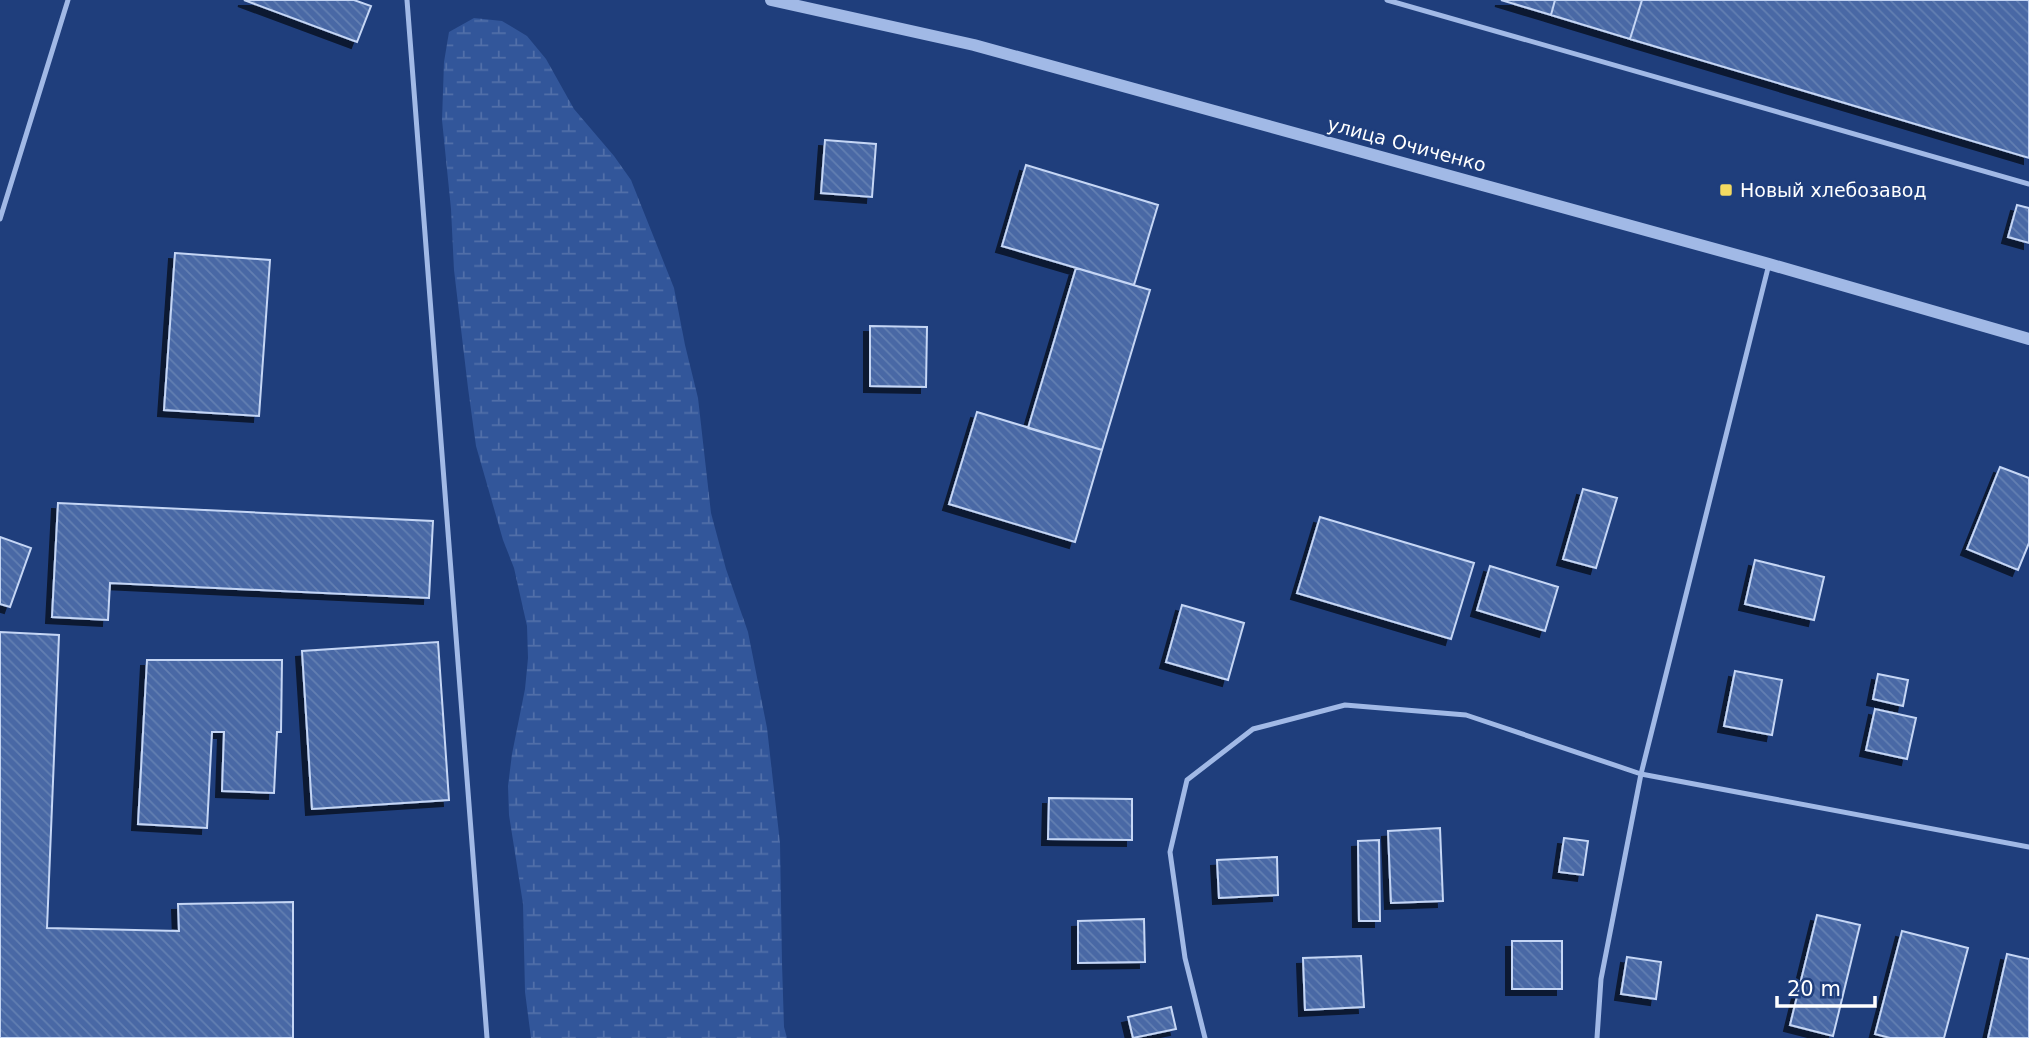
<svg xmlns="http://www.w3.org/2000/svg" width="2029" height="1038" viewBox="0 0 2029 1038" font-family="'DejaVu Sans',sans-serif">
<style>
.wetland{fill:url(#wetland-marsh)}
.building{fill:url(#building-back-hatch);stroke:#c5d6f5;stroke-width:2;filter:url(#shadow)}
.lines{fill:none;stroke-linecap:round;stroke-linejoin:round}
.service{stroke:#a1b9e6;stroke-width:5}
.tertiary{stroke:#a1b9e6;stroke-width:12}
.poi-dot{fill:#f4da61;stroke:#1f3e7c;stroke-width:2.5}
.labels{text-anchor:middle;stroke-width:5;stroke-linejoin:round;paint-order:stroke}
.street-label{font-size:19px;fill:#fff;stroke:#1f3e7c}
.poi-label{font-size:19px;fill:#fff;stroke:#1f3e7c;text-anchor:start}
</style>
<defs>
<pattern id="wetland-marsh" width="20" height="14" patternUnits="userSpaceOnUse" patternTransform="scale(1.75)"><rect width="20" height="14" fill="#32569a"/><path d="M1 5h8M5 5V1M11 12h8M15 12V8" fill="none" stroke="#516fa9"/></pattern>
<pattern id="building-back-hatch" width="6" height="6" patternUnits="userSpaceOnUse" patternTransform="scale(1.75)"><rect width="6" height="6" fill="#4868a5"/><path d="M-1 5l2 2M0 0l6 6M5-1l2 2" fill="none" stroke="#637fb2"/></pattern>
<filter id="shadow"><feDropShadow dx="-6" dy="6" stdDeviation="0" flood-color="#0009"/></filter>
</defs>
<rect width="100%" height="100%" fill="#1f3e7c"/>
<!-- wetland -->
<path class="wetland" d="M474 18 502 21 527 36 546 59 574 109 614 156 631 180 674 288 685 345 698 398 711 513 726 569 748 632 767 728 780 843 782 963 784 1027 787 1038H531L525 992 523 904 509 815 508 786 512 754 525 689 528 658 527 626 514 568 503 540 476 446 468 388 454 270 451 209 442 120 444 62 449 32Z"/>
<!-- building -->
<path class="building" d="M244 0H354L371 6 357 42Z
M1501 0H1555L1551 15Z
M1555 0H1642L1630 39 1551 15Z
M1642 0H2029V158L1630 39Z
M825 140 876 144 872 197 821 193Z
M1026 165 1158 205 1134 285 1002 246Z
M2017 205 2029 208V243L2008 237Z
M175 253 270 260 259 416 164 410Z
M1076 268 1150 290 1102 450 1028 428Z
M870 326 927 327 926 387 870 386Z
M977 412 1102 450 1075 542 949 504Z
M2000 467 2029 478V543L2018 570 1967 549Z
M1583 489 1617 498 1596 568 1563 559Z
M58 503 433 521 429 598 110 583 108 620 52 617Z
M1320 517 1474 563 1451 639 1297 593Z
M0 537 31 548 10 607 0 604Z
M1755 560 1824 577 1814 620 1745 604Z
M1490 566 1558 587 1545 631 1477 610Z
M1182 605 1244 623 1228 680 1166 662Z
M0 632 59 635 47 928 179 931 178 904 293 902V1038H0Z
M438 642 449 800 312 809 302 651Z
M147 660H282L281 732H277L274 793 222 791 224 732H212L207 828 138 824Z
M1735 671 1782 680 1772 735 1724 726Z
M1878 674 1908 680 1903 706 1873 699Z
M1875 709 1916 718 1907 759 1866 750Z
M1049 798 1132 799V840L1048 839Z
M1440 828 1443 901 1391 903 1388 831Z
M1564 838 1588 841 1583 875 1559 872Z
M1379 840 1380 921H1359L1358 841Z
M1277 857 1278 895 1219 898 1217 860Z
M1817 915 1860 925 1833 1036 1790 1025Z
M1144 919 1145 962 1078 963V921Z
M1902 931 1968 948 1944 1038H1890L1875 1034Z
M1512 941H1562V989H1512Z
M2007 954 2029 959V1038H1988Z
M1361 956 1364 1007 1305 1010 1303 958Z
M1627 957 1661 962 1656 999 1621 994Z
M1171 1007 1176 1029 1133 1038 1128 1017Z"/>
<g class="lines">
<!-- service -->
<path class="service" d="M407 0 487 1038
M1387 0 2029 184
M0 219 68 0
M1205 1038 1185 958 1170 852 1187 780 1253 729 1345 705 1466 715 1641 774 1769 264
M1597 1038 1601 979 1641 774 2029 847"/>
<!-- tertiary -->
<path class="tertiary" d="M771 0 974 45 1769 264 2029 339"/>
</g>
<!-- markers -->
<rect class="poi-dot" x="1719" y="183" width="14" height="14" rx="3.5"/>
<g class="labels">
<!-- street labels -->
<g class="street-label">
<text transform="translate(1407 144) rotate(15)" y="7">улица Очиченко</text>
</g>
<!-- poi labels -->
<g class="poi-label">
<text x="1740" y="197">Новый хлебозавод</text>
</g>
</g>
<!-- scale -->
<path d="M1777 996v10h98v-10" fill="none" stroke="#ffffff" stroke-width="3.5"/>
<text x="1787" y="996" font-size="21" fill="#ffffff" stroke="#1f3e7c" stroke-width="5" paint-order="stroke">20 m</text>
</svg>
